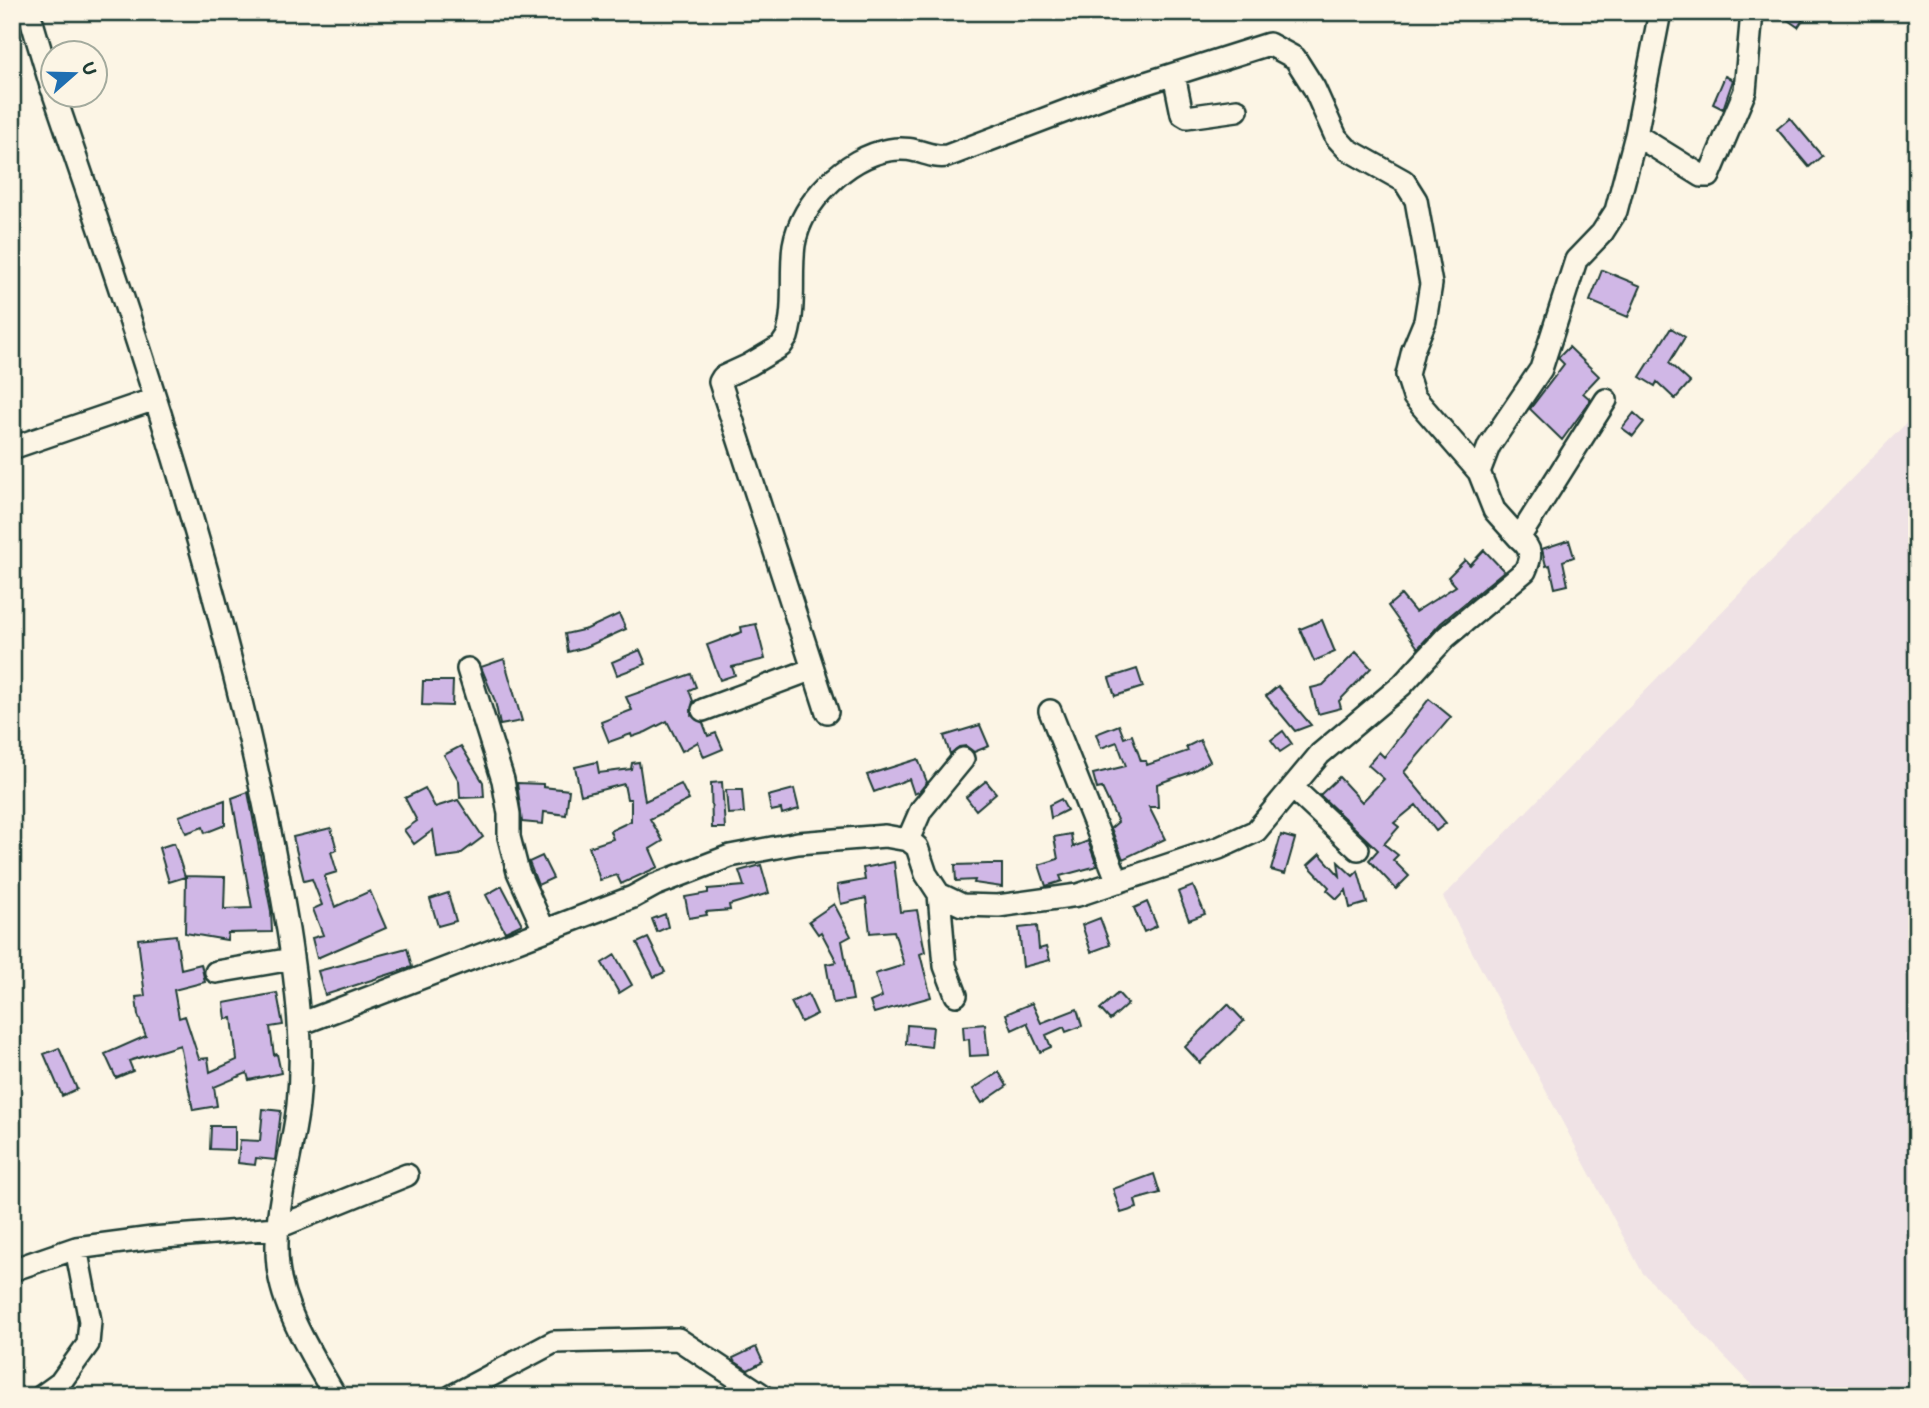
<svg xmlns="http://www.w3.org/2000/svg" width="1929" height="1408" viewBox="0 0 1929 1408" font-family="Itim,sans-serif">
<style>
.built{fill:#efe2e5}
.building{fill:#d0b7e6;stroke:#1f3d34;stroke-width:2}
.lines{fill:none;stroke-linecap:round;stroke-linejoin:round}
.minor-casing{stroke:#1f3d34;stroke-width:26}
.minor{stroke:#fcf5e5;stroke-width:21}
</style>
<rect width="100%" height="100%" fill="#fcf5e5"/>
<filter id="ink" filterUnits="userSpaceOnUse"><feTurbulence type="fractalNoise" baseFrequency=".0143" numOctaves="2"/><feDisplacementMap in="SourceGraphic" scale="14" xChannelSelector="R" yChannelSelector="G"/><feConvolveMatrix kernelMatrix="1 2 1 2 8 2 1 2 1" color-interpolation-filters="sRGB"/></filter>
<g filter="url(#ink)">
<!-- built -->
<path class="built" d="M1917 412V1396H1763L1642 1272 1443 897Z"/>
<!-- building -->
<path class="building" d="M1776 12H1808L1798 27Z
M1725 76 1733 80 1723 109 1713 104Z
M1790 118 1822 156 1809 167 1777 129Z
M1602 270 1641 286 1628 317 1590 301Z
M1671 328 1685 337 1669 363 1690 382 1675 399 1657 382 1655 386 1640 377Z
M1569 347 1599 376 1583 393 1591 400 1562 440 1530 409 1564 364 1558 358Z
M1634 413 1644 422 1633 436 1622 428Z
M1569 540 1574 557 1563 561 1568 585 1555 588 1550 565 1546 566 1542 549Z
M1484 550 1504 571 1441 623 1418 648 1388 606 1401 595 1415 612 1456 586 1448 577 1465 560 1470 565Z
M619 614 626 629 586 647 568 652 565 634 587 629Z
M1322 620 1335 652 1314 661 1300 629Z
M756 624 765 659 732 667 735 675 720 680 707 645 742 632 741 627Z
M640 650 646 664 617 675 612 662Z
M1356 652 1371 668 1339 701 1341 708 1318 714 1311 688 1323 685Z
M504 659 522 721 500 725 495 701 481 667Z
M1137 669 1143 687 1115 696 1109 678Z
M691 674 696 687 689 690 693 701 691 715 703 723 708 736 716 733 723 749 704 757 698 742 682 751 667 721 646 732 632 737 631 734 609 742 601 722 632 710 626 697Z
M423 681H453L452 706 422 705Z
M1278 686 1311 725 1295 731 1266 696Z
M1429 699 1451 717 1404 772 1446 823 1436 831 1416 805 1394 823 1399 827 1384 844 1398 855 1393 860 1409 876 1396 889 1369 860 1378 850 1320 795 1339 777 1362 802 1384 779 1368 765 1379 752 1384 757Z
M980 725 989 746 974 752 966 746 959 747 950 754 944 736Z
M1119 725 1124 738 1132 735 1141 761H1146L1147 765 1188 751 1186 747 1200 740 1210 761 1191 772 1157 784 1158 807H1149L1165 839 1123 859 1111 828 1118 822 1102 788 1097 789 1093 774 1126 766 1117 742 1101 748 1096 734Z
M1283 731 1292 744 1280 752 1271 740Z
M461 746 483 782 484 797 460 798 459 781 444 755Z
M918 759 927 782 919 792 914 794 909 779 874 792 867 775Z
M597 762 599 773 631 769 632 763 639 762 645 801 681 784 689 800 650 819 663 841 650 849 658 867 621 884 617 875 600 880 589 847 613 839 610 831 631 821V799H627L624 784 581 795 575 767Z
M986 781 996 793 976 810 966 797Z
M722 782 725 828H712L711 783Z
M517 783 543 784V787L569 790 566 815 544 812 543 824 522 822Z
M425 788 435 807 458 800 483 837 459 855 437 858 433 830 414 844 404 830 417 821 405 798Z
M794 789 799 809 782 814 781 809 771 811 768 796Z
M726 790H742L744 813 728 814Z
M248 792 271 911 272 932 228 933 227 940 185 933 186 876 225 877 224 909 252 908 232 798Z
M1061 799 1067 810 1051 818 1049 805Z
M225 800V825L205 833 203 827 186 833 179 816Z
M331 828 337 850 331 852 337 872 324 876 335 907 370 891 386 928 317 958 312 938 323 935 313 909 322 905 312 879 304 881 293 837Z
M1071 834 1073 847 1088 841 1097 866 1060 876 1062 881 1046 886 1039 865 1058 859 1054 837Z
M1281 835 1295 839 1285 874 1271 870Z
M174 843 185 877 169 882 159 848Z
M1320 854 1340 876 1338 862 1353 876 1358 871 1367 903 1350 908 1346 890 1337 899 1327 890 1329 887 1308 865Z
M542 856 553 878 538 885 529 862Z
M894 862 900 912 917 910 925 952 920 954 931 997 874 1013 870 1002 882 997 875 974 904 965 894 931 870 933 866 898 841 904 837 885 865 880 863 868Z
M988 864H1002V887L974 883 975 880 956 881 955 865Z
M761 865 769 893 729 905 730 910 706 912 707 915 689 918 685 897 708 893V889L744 886 739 871Z
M502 886 522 924 505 932 486 895Z
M1193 886 1205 914 1189 920 1178 892Z
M448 893 456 921 438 926 430 899Z
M1147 902 1157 926 1144 932 1134 908Z
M834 904 851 936 842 941 853 1000 833 1003 826 964 837 962 821 932 818 934 809 921Z
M665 914 668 927 657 932 652 919Z
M1100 918 1110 945 1091 952 1082 925Z
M1037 926 1039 949 1046 947 1050 960 1023 967 1019 928Z
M176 935 181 969 201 964 205 982 174 990 179 1018 185 1016 199 1059 208 1058 210 1072 237 1060 232 1018 226 1019 224 1003 277 993 283 1025 270 1027 274 1055 277 1054 281 1073 249 1080 247 1073 214 1087 217 1106 193 1110 180 1045 129 1061 133 1071 116 1078 105 1054 146 1036 138 1015 136 997 145 996 138 939Z
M648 938 665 972 654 977 637 943Z
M407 948 412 967 325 995 318 971Z
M615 955 632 985 619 993 602 963Z
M1118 993 1128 1004 1110 1020 1100 1009Z
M808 994 817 1014 801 1022 791 1002Z
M1032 1003 1041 1023 1077 1009 1082 1026 1066 1032 1064 1027 1046 1035 1051 1047 1040 1052 1027 1023 1012 1030 1006 1014Z
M1228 1004 1244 1021 1200 1063 1185 1047Z
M985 1024 988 1055 970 1056 969 1039 964 1040 963 1026Z
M907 1025 933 1027 931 1047 906 1044Z
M59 1048 77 1089 62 1096 44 1054Z
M999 1072 1007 1086 982 1103 973 1089Z
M263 1109 281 1111 275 1160 256 1158 255 1165 238 1163 240 1140 260 1141Z
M211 1126H235V1150L210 1149Z
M1154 1174 1160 1193 1135 1200 1137 1208 1121 1213 1113 1189Z
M756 1347 763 1362 748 1370 734 1361 733 1358Z"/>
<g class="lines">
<!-- minor casing -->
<g class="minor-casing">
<path id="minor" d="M29 12 52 89
M1174 75 1182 114 1187 117 1237 110
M54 94C148 368 241 644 288 930 297 988 304 1047 298 1105 292 1158 272 1213 278 1266 283 1311 313 1357 335 1396
M1636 135 1702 176H1709L1745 91 1752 12
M12 448 155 399
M1519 538 1494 510 1479 472 1489 446 1541 369 1576 260 1602 233 1616 211 1636 135 1660 12
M468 669 503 780 509 814V837L518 872 544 930
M703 710 813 669
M1050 711 1118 882
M827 712 720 382 723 377 749 365 781 346 787 337C796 307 790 275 794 245 801 202 847 157 889 150 916 145 929 159 947 156L1108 95 1269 44 1295 58 1314 88 1336 137 1347 149 1404 181 1416 200 1431 284 1425 321 1413 350 1407 375 1414 397 1479 472
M1293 788 1358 849
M908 840 921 810 963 759
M939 894 945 966 956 995
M216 972 292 959
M300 1024 633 897 655 885 730 856 798 843 885 836 908 840 917 847 926 874 939 894 962 905 998 906 1078 895 1219 848 1256 831 1320 754 1402 685 1446 637 1525 571C1532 556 1532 549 1519 538L1606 400
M12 1270 76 1248
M42 1396 60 1383 88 1344 90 1321 76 1248 152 1238 276 1228 407 1175
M452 1396 554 1342 678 1339 764 1396"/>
</g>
<!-- minor -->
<use href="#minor" class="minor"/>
</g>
</g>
<!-- margin -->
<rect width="1929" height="1408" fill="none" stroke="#fcf5e5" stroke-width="42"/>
<rect x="21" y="21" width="1887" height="1366" fill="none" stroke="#1f3d34" stroke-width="2.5" filter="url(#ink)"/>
<!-- north arrow -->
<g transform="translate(74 74) rotate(70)"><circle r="33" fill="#fcf5e5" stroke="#a4ab9e" stroke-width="2"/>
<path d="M0-5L12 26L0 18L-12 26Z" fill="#1f6fb2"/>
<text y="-10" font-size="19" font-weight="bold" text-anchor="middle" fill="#1f3d34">U</text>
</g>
</svg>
